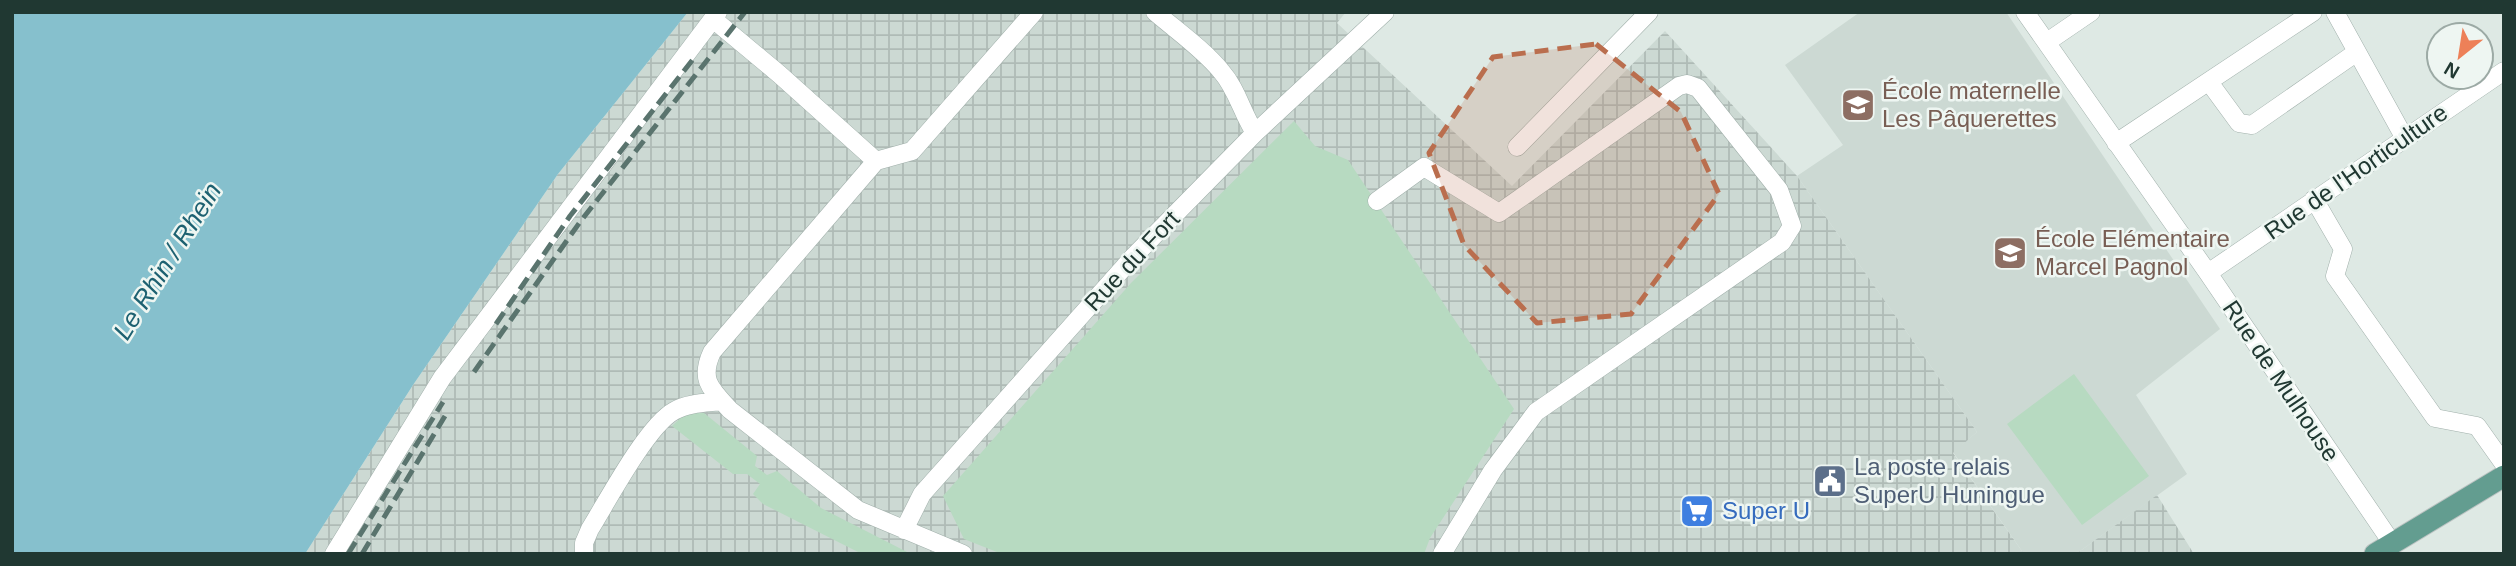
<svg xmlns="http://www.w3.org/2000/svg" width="2516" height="566" viewBox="0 0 2516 566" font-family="Helvetica,sans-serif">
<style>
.built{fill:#ccd9d3}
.industrial{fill:url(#industrial-grid)}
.grass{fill:#b7dac1}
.water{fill:#86c0cd}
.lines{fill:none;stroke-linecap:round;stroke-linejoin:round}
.minor-casing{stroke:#a1b0ab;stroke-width:19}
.major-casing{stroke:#bcc3c2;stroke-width:23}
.minor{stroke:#fff;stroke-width:18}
.major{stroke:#639d90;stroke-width:21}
.rail{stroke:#5a746e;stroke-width:5;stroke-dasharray:14 7;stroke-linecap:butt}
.marked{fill:#ba6e4e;fill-opacity:0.2;stroke:#ba6e4e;stroke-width:5;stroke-dasharray:14 9;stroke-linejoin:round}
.labels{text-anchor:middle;stroke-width:5;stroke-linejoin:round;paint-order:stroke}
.education-label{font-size:24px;fill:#785e54;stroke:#eef6f2;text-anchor:start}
.street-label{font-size:24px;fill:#203832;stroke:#eef6f2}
.service-label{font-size:24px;fill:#4e5e75;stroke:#eef6f2;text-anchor:start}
.shop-label{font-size:24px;fill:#366cbe;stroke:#eef6f2;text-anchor:start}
.water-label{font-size:26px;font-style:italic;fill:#1d6171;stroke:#eef6f2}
</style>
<defs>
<pattern id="industrial-grid" width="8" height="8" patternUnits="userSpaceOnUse" patternTransform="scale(1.75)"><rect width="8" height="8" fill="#ccd9d3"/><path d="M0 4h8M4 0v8" fill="none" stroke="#afbbb6"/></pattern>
</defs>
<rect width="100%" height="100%" fill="#dee9e4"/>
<!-- built -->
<path class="built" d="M1860 12H2006L2220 329 2136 395 2187 474 2076 554H2024L1953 452 1977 432 1797 176 1843 145 1785 65Z"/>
<!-- industrial -->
<path class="industrial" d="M688 12H1346L1337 23 1512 186 1665 31 1797 176 1977 432 1953 453 2024 554H305L413 385 558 174Z
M2157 495 2194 554H2076Z"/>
<!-- grass -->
<path class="grass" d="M1294 121 1315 146 1348 160 1514 409 1430 538 1424 554H1002L964 539 943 496 1131 283Z
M2074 374 2149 476 2082 525 2007 424Z
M687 412 704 413 757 456 755 466 767 475 777 471 821 508 911 554H862L763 504 753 494 760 484 747 474H733L672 426Z"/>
<!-- water -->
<path class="water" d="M12 12H688L558 174 413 385 305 554H12Z"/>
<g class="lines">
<!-- minor casing -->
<g class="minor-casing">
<path id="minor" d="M1155 12C1177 31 1203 49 1221 71 1237 89 1242 113 1255 133
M2025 12 2208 273 2392 543
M2335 12 2404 137
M713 19 779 74 876 161
M2047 42 2091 12
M2209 82 2239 123 2252 125 2357 52
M2116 143 2313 12
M1517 147 1649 12
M2314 199 2343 249 2335 276 2435 418 2477 426 2504 464
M1377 201 1424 167 1499 213 1679 86 1687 84 1698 88 1779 190 1792 226 1782 242 1536 412 1493 470 1442 554
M2208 273 2504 71
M904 530 922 494 1133 257 1255 133 1385 12
M334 554 442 378 718 12
M584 554V543L590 529C608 500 647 426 674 411 688 403 706 403 722 401
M963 554 858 510 730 410C711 389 699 380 712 352L876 161 912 151 1034 12"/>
</g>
<!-- major casing -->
<g class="major-casing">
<path id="major" d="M2375 554 2504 476"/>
</g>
<!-- minor -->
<use href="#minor" class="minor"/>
<!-- major -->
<use href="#major" class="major"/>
<!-- rail -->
<path class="rail" d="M496 324 570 216 694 58
M474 372 580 222 745 12
M348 554 443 402
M362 554 445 416"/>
</g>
<!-- marked area -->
<path class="marked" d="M1596 44 1681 112 1719 194 1631 314 1537 323 1464 245 1429 153 1493 57Z"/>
<!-- icons -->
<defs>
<g id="school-square" transform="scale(1.75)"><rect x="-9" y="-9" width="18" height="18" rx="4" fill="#8d6e63" stroke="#eef6f2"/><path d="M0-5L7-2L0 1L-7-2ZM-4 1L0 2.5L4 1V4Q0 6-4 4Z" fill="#fff"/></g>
<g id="civic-square" transform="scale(1.75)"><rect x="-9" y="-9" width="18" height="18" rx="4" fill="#5c6f8a" stroke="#eef6f2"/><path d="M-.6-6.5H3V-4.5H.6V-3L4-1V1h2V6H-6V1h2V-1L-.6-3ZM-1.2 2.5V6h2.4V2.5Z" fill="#fff"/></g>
<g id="supermarket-square" transform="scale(1.75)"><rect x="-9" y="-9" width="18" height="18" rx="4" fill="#3f7fe0" stroke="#eef6f2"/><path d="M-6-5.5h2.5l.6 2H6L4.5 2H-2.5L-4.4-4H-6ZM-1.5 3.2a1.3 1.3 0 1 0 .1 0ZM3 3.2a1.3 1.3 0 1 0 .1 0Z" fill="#fff"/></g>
</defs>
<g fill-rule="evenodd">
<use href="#school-square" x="1858" y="105"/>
<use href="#school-square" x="2010" y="253"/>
<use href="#civic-square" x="1830" y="481"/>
<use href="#supermarket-square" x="1697" y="511"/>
</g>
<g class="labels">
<!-- education labels -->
<g class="education-label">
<text x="1882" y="99">École maternelle<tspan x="1882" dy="28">Les Pâquerettes</tspan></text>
<text x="2035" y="247">École Elémentaire<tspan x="2035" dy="28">Marcel Pagnol</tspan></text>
</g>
<!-- street labels -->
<g class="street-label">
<text transform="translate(2356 172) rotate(-35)" y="8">Rue de l'Horticulture</text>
<text transform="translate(1132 261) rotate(-47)" y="8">Rue du Fort</text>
<text transform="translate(2281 381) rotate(56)" y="8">Rue de Mulhouse</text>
</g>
<!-- service labels -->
<g class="service-label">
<text x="1854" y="475">La poste relais<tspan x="1854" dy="28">SuperU Huningue</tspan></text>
</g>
<!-- shop labels -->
<g class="shop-label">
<text x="1722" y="519">Super U</text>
</g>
<!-- water labels -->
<g class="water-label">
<text transform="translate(167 261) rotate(-58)" y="9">Le Rhin / Rhein</text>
</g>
</g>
<!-- border -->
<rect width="2516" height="566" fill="none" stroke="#203832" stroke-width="28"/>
<!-- north arrow -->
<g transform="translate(2460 56) rotate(210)"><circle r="33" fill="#eef6f2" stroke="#9caaa5" stroke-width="2"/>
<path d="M0-5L12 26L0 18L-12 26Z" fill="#ed8058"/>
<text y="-10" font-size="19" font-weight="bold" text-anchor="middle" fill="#203832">N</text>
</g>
</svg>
